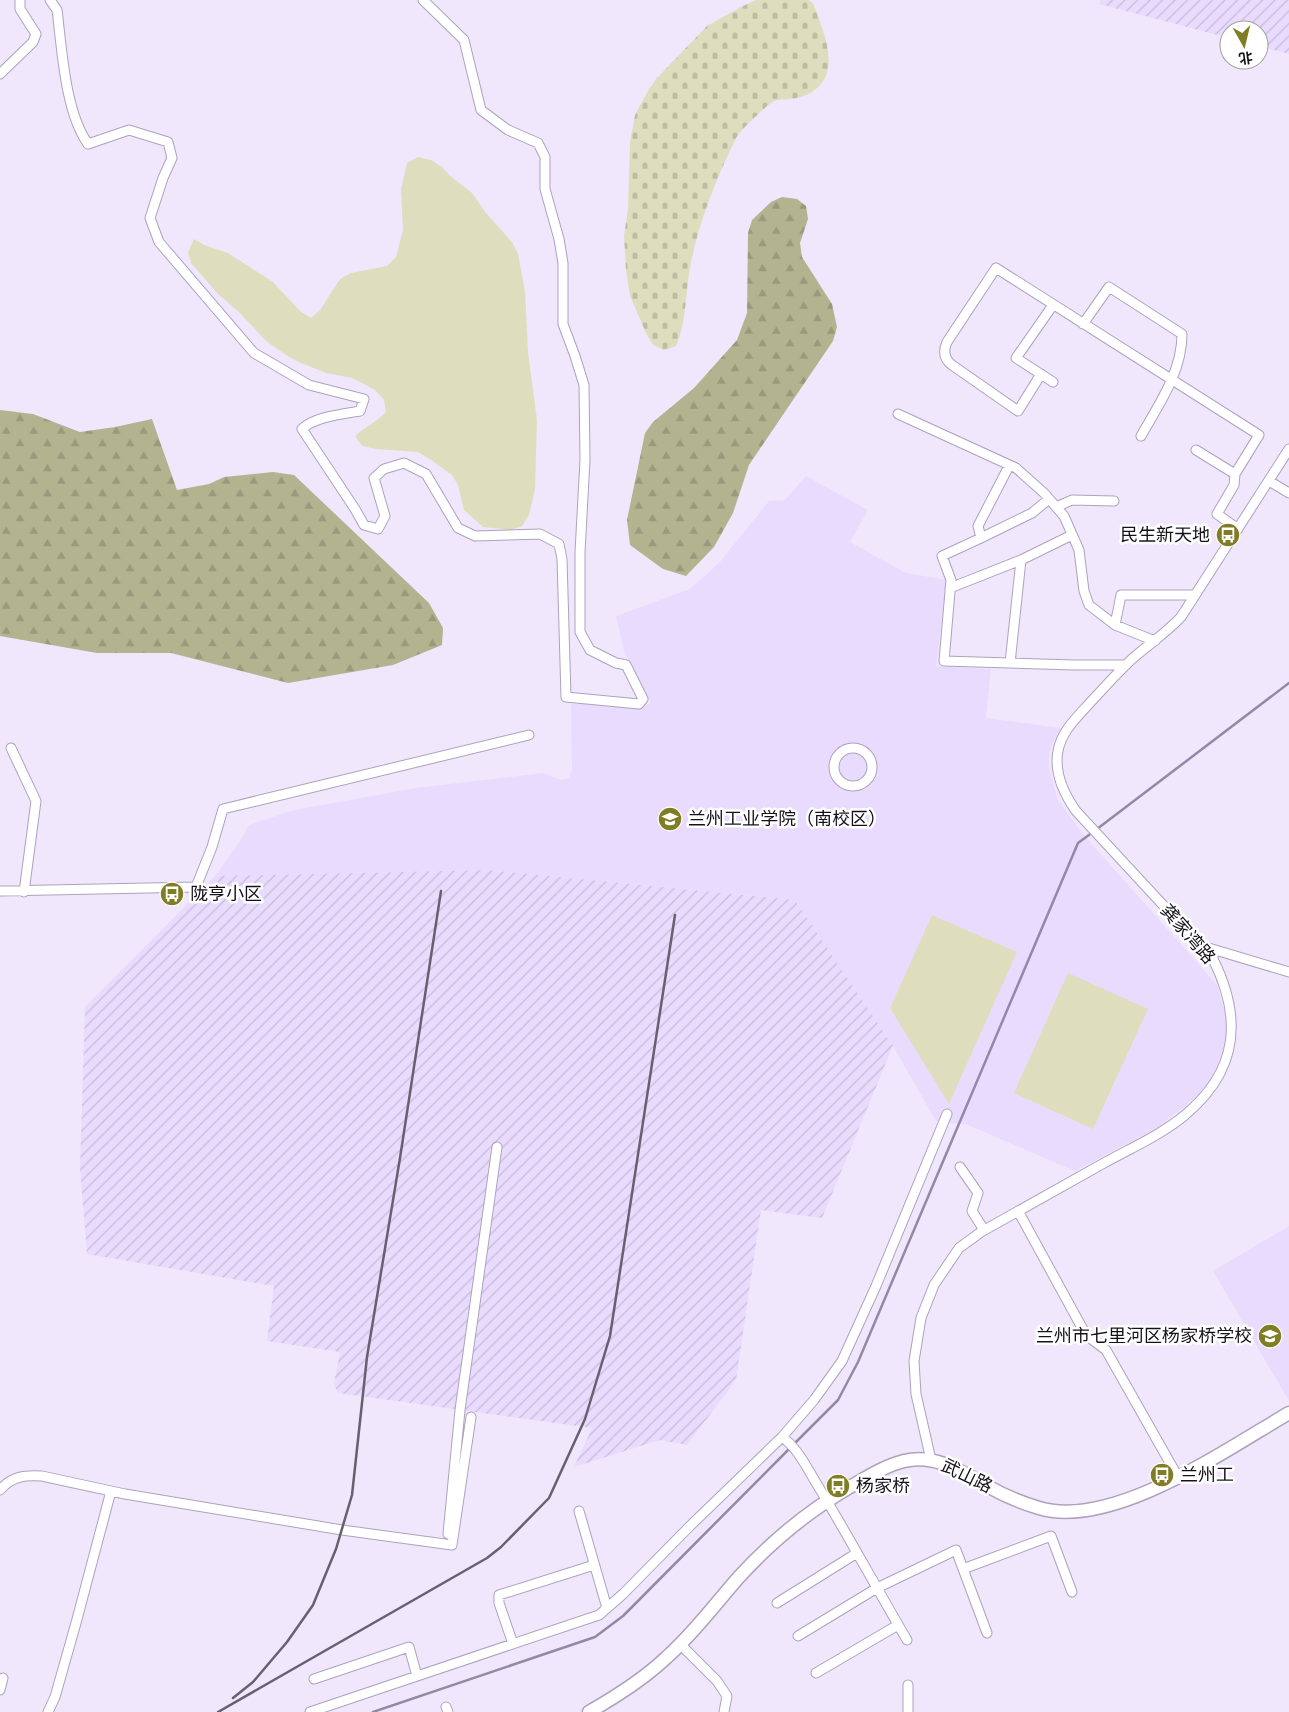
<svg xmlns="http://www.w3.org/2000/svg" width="1289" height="1712" viewBox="0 0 1289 1712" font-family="'Public Sans','Noto Sans SC',sans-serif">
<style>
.built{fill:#e9dbfd}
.industrial{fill:url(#industrial-furrows)}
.grass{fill:#dedebe}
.forest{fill:url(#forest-firs)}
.cemetery{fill:url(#cemetery-stones)}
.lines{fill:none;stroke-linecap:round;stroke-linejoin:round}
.stream{stroke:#9588a7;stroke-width:2.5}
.street-casing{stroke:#ada2bc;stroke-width:11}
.secondary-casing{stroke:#ada2bc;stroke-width:15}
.street{stroke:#fff;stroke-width:9}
.secondary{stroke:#fff;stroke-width:12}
.rail{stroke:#67616f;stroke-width:2.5}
.labels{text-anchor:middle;stroke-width:5;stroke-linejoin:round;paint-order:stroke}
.poi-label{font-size:18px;fill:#15111a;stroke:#fff;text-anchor:start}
.street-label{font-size:18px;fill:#15111a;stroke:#fff}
</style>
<defs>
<pattern id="industrial-furrows" width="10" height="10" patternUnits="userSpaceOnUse" patternTransform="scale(1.25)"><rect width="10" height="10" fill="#e9dbfd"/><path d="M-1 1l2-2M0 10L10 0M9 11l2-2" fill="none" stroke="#c7bbd8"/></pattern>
<pattern id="forest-firs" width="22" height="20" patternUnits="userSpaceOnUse" patternTransform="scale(1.25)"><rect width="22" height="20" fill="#b3b390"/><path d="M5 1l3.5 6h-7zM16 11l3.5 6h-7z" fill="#99997c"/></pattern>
<pattern id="cemetery-stones" width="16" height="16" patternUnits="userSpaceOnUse" patternTransform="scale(1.25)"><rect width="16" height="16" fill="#dedebe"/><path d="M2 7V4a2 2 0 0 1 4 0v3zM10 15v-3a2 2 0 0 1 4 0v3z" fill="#bebda3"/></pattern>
</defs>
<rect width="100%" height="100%" fill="#f0e7fd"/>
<!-- built -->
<path class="built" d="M806 476 868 510 850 542 906 573 947 580 936 666 991 669 986 718 1061 728 1053 742 1049 753V769L1058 800 1082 833 1217 985 1227 1020 1224 1054 1203 1092 1158 1127 1075 1171 968 1125 936 1121 893 1046 795 900 488 870 215 876 238 844 249 825 294 810 416 788 543 773 562 780 569 778 572 769 571 704 587 703 609 707H643L651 703 624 651 616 616 690 589 719 563 769 501 785 500Z
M1289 1226V1401L1213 1271Z"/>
<!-- industrial -->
<path class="industrial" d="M1101 0H1289V54L1259 46V30H1229V38L1099 4Z
M488 870 795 900 893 1046 822 1218 761 1210 736 1380 687 1445 660 1440 574 1467 592 1428 338 1393 334 1384 340 1352 267 1341 274 1286 87 1254 80 1168 85 1007 215 876Z"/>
<!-- grass -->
<path class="grass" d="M418 157 431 160 442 167 450 176 472 193 486 213 512 242 518 254 525 291 528 352 537 420 535 489 529 515 522 526 511 530 483 527 464 510 458 485 452 475 431 460 418 452 376 449 362 446 355 436C366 426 375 423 386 412L384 400 375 390 364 384 352 378 326 373 301 363 289 357 266 341 239 312 218 294 191 263 188 252 194 239 204 245 228 253 273 282 300 311 311 318 320 310 340 279 351 273 387 266 396 257 403 230 401 189 407 163Z
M932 915 1017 952 949 1104 890 1008Z
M1068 973 1148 1009 1093 1129 1014 1093Z"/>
<!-- forest -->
<path class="forest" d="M782 197 797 199 806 206 808 219 800 243 802 257 832 304 837 327 833 341 749 465 733 513 714 547 686 576 663 569 630 545 627 520 645 433 653 422 694 388 737 340 747 313 748 233 752 220 771 202Z
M0 410 33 414 80 432 115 427 152 419 177 490 209 484 224 477 273 472 294 475 429 603 443 628 442 645 393 665 288 683 171 653H97L0 636Z"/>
<!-- cemetery -->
<path class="cemetery" d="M756 0H809L813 3C824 33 846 79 804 96 794 100 784 98 774 101 770 102 741 130 738 135 734 141 731 149 728 155 711 192 692 242 688 282 685 305 685 325 676 346L664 350 653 345 646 333 630 296 626 271 624 236 628 209 630 142 635 115 649 89 657 78 707 26 739 8Z"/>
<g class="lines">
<!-- stream -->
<path class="stream" d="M1097 829 1289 683
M794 1444 838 1400 858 1362 1078 843 1093 832
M373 1712 595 1637 623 1616 790 1448"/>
<!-- street casing -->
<g class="street-casing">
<path id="street" d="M50 0 57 10C62 49 65 112 88 144L129 130 168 142 172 158 163 178 150 218 159 242 254 353 309 385 364 399 360 411C342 414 314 417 302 429L355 509 364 525 378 529 385 516 374 478 384 469 404 463 426 474 458 528 475 536 540 534 559 544 562 559 566 697 639 704 643 699 626 665 616 663 590 650 580 632V552L585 460 584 385 575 356 563 324V263L559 239 545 189V157L538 143 508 130 481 110 464 40 423 0
M0 74 33 42 36 34 20 9V0
M1083 324 1109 287 1182 334C1182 372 1159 404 1141 436
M1041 374 1018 411 952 365C944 359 943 351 947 342L996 268 1259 435 1235 474
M1053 382 1016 358 1053 305
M898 414 1016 468 1044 493 1064 516 1079 550 1084 591 1089 605 1115 625 1155 641
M1196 450 1235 474 1234 485 1217 514 1238 529
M1009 466 978 526 981 538 1032 513 1049 499
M1269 481 1289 493
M1056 507 1072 500 1114 501
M981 538 942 556 951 580 944 661 1074 665H1126
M950 588 1021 560 1072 535
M1115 625 1121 595H1195
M1010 663 1021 560
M834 767a19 19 0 1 1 38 0a19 19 0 1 1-38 0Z
M11 748 36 801 24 892
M0 891 196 887 212 847 223 809 529 735
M1202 946 1289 972
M960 1167 978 1193 972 1211 984 1230
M1018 1211 1086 1335 1106 1350 1178 1477
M931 1460 916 1394 914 1361 921 1318 934 1285 959 1248 981 1232C1022 1209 1063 1186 1104 1163 1131 1148 1161 1135 1185 1115 1238 1071 1243 1019 1213 959L1076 811C1064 794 1054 772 1058 751 1061 733 1075 719 1087 706 1102 690 1116 674 1132 659 1148 645 1166 633 1181 617L1289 449
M0 1490C12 1476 25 1475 42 1476L125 1494 173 1502 342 1530 452 1545 471 1417
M579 1511 607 1608
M448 1534 460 1410 497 1147
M963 1569 1051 1536 1072 1592
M777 1603 857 1553
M798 1636 877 1588 956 1550 987 1633
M907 1640C877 1589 849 1537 818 1486 808 1470 798 1448 782 1437L814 1400 842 1361 876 1286 947 1114
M513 1644 499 1603V1595L594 1565
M680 1644 717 1681 727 1696 724 1712
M816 1673 898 1625
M314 1679 409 1647 417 1676
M0 1690 3 1678
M446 1707 448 1712
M48 1712 55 1697 76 1623 111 1491
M310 1712 599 1615 623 1594 690 1526 782 1437
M908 1712V1685"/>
</g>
<!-- secondary casing -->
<g class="secondary-casing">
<path id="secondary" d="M589 1712C617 1696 644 1679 667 1657 694 1633 716 1603 739 1577 771 1542 807 1512 848 1488 866 1478 884 1466 904 1461 936 1453 963 1473 989 1487 1005 1496 1022 1503 1039 1508 1112 1530 1227 1449 1289 1413"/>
</g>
<!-- street -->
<use href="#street" class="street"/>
<!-- secondary -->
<use href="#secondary" class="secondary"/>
<!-- rail -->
<path class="rail" d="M233 1698 253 1682 287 1642 313 1605 336 1549 352 1495 367 1357 400 1158 441 891
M218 1712 487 1558 501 1547 549 1498 585 1419 610 1336 675 915"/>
</g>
<!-- icons -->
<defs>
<g id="bus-disc" transform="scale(1.25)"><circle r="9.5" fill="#817d24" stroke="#fff"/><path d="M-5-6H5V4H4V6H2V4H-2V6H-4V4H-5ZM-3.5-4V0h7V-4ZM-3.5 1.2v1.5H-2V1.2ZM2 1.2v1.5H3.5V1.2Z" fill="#fff"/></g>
<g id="university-disc" transform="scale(1.25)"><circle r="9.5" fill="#817d24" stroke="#fff"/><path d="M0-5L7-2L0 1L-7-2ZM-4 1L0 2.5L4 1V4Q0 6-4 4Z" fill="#fff"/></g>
<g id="school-disc" transform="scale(1.25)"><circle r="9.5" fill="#817d24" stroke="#fff"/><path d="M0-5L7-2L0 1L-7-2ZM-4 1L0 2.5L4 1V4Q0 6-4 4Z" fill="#fff"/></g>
</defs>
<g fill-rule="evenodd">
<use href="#bus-disc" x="1228" y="535"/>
<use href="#university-disc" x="670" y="819"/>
<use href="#bus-disc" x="172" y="894"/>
<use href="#school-disc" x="1270" y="1336"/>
<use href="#bus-disc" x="1162" y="1475"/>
<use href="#bus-disc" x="838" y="1486"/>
</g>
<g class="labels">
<!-- poi labels -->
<g class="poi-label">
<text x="1210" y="541" text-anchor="end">民生新天地</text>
<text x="688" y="825">兰州工业学院（南校区）</text>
<text x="190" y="900">陇亨小区</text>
<text x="1252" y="1342" text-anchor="end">兰州市七里河区杨家桥学校</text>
<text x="1180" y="1481">兰州工</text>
<text x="856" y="1492">杨家桥</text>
</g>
<!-- street labels -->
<g class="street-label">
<text transform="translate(1188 934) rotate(49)" y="6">龚家湾路</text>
<text transform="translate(967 1476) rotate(26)" y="6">武山路</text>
</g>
</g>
<!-- north arrow -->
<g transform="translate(1244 45) rotate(172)"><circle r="24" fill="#ffffff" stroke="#a1a0a3"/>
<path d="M0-4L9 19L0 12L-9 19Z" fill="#817d24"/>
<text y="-8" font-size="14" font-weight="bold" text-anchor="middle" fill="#15111a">北</text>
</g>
</svg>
